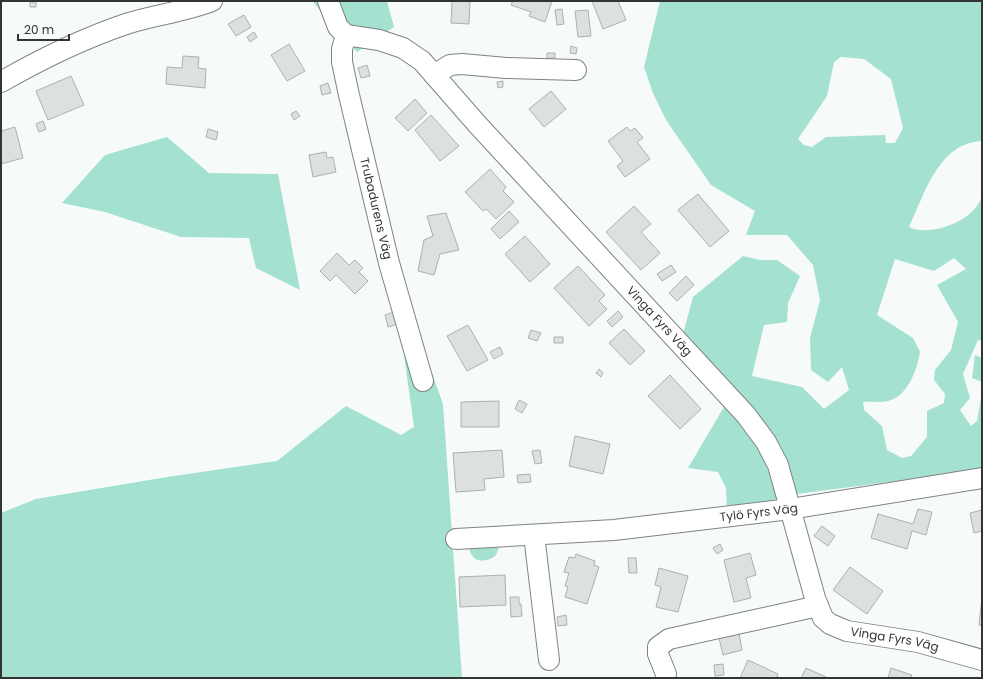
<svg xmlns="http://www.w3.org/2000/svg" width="983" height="679" viewBox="0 0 983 679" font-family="Poppins,sans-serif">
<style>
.green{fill:#a4e1d1;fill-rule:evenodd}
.building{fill:#dce1df;stroke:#acb1af}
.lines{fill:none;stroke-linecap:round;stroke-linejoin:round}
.minor-casing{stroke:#7e8382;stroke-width:22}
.minor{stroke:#fff;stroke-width:20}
.labels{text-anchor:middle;stroke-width:3;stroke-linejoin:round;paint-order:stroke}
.street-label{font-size:12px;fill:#333534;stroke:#f6fbfa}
</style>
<rect width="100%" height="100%" fill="#f6fbfa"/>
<!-- green -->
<path class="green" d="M312 1H387L394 27 357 52Z
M660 1H982V141C938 143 925 194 909 227 931 238 977 220 982 195V341L978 340 963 374 970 398 960 410 971 426 977 421 982 392V470L797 494 727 511 726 488 718 472 688 468 731 395 683 334 693 297 743 256 760 260H777L800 276 788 303 787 322 764 325 752 376 802 387 824 409 849 390 842 367 828 382 811 370 810 338 820 300 813 265 787 235H746L755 211 711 185 666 120 653 93 644 67ZM841 57 864 59 891 79 903 128 895 143H886L885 135 826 137 812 147 804 145 798 139 827 96 834 62ZM954 258 966 269 937 285 958 322 951 350 935 370 934 380 945 394 944 403 927 411V437L911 456 902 458 887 450 882 426 864 410 863 402C871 401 880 403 888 401 908 396 917 370 920 352L913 338 877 315 895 259 934 271Z
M167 137 209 173 278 174 300 290 256 268 249 238 181 237 105 212 62 203 105 155Z
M423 348 443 404 462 678H1V513L36 499 167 477 277 461 346 406 401 435 414 427 404 355Z
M975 355 982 358V382L972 378Z
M500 544 496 555C486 564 470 563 469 546Z"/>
<!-- building -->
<path class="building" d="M452 1H470L469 24 451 23Z
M513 1H552L545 22 529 16 531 12 511 5Z
M592 1H618L626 20 603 29Z
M30 2H36V7H30Z
M562 9 564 24 557 25 555 10Z
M588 10 591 36 578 37 575 11Z
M244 15 251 27 236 36 228 24Z
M254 32 257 37 250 42 247 37Z
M289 44 305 71 287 81 271 55Z
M571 46 577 48 576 54 570 53Z
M547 53H555V58H547Z
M183 56 199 57 198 68 206 69 205 88 166 84 167 67 182 68Z
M367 65 370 76 361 78 358 68Z
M71 76 84 105 48 120 36 91Z
M503 81V87L498 88 497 82Z
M328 83 331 93 322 95 320 86Z
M551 91 566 109 544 127 529 109Z
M415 99 427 113 408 131 395 118Z
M296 111 300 116 294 120 291 114Z
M431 115 459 146 440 161 415 130Z
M43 121 46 129 39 132 36 124Z
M15 127 23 158 1 164V131Z
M627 127 630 131 635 128 643 138 637 142 650 159 625 177 617 166 623 161 608 141Z
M208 129 218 132 216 140 206 137Z
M326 152 327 158 333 157 336 172 313 177 309 155Z
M490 169 506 187 503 191 514 202 496 219 486 209 483 211 465 192Z
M698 194 729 231 710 247 678 210Z
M634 206 651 224 641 232 660 253 641 270 606 232Z
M509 211 519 222 500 239 491 229Z
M446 213 459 250 440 254 434 275 418 271 424 240 433 236 427 216Z
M525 236 550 264 530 282 505 254Z
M337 253 349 265 355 260 363 268 359 272 368 281 355 294 336 275 330 281 320 271Z
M671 265 676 272 662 281 657 274Z
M578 266 605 295 599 301 607 309 589 326 554 288Z
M686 276 694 285 677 301 669 293Z
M618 311 623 317 612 327 607 321Z
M394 312 398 324 388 327 385 315Z
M468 325 488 360 467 371 447 336Z
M624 329 645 351 630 365 609 343Z
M531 330 541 333 537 341 528 338Z
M554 337H563V343H554Z
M500 347 503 354 494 359 490 352Z
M599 369 603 373 601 377 596 373Z
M670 375 701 409 680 429 648 396Z
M519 400 527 404 522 413 515 409Z
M499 401V427H461V402Z
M575 436 610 444 603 474 569 466Z
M502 450 504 477 484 479 485 490 456 492 453 453Z
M540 450 542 463 535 464 532 451Z
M530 474 531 482 518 483 517 475Z
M918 509 932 512 926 535 912 531 907 549 871 538 878 514 913 524Z
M982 510V531L974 533 970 513Z
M822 526 835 536 828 546 814 536Z
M720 544 723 550 717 554 713 548Z
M750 553 756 575 746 578 751 598 734 602 724 560Z
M576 554 595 561 594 565 599 567 587 604 565 597 568 587 565 586 569 573 564 572 569 557 575 558Z
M628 558H636L637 573H629Z
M850 567 883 591 867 614 833 590Z
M659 568 688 576 678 612 656 607 661 587 655 585Z
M505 575 506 605 460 607 459 577Z
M510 597H519V604H521L522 616 511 617Z
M982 597V626L979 625Z
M566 615 567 625 558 626 557 617Z
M739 633 742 650 723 655 719 638Z
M748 660 778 674 777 678H740Z
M723 664 724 675 715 676 714 665Z
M806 668 826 677V678H801Z
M891 668 912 675 911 678H888Z"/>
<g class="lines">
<!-- minor casing -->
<g class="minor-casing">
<g id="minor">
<path id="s1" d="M328 1 338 27 346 35 379 40 403 48 422 61 477 124 746 415 766 442 778 465 815 598 823 618 830 624 847 631 918 642 982 660"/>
<path id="s2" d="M346 35 342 49V62L349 95 389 263 423 381"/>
<path d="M434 75 450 65 462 64 506 68 576 70"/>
<path d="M1 82C41 59 82 39 126 24 154 15 184 12 212 1"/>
<path d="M534 535 549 660"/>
<path id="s3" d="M456 539 614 530 790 509 982 478"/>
<path d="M666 674 658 654V647L669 639 818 606"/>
</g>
</g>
<!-- minor -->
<use href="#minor" class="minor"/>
</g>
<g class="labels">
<!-- street labels -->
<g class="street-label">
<text dy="4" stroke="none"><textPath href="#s2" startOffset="178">Trubadurens Väg</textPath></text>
<text dy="4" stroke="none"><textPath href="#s1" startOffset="473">Vinga Fyrs Väg</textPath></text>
<text dy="4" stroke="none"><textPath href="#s3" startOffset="304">Tylö Fyrs Väg</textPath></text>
<text dy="4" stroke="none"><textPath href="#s1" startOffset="896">Vinga Fyrs Väg</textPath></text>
</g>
</g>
<!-- border -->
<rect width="983" height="679" fill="none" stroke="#333534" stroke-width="4"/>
<!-- scale -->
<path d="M18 34v6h51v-6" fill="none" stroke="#333534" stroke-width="2"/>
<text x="24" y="34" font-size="12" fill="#333534" stroke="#f6fbfa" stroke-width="3" paint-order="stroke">20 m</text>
</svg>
